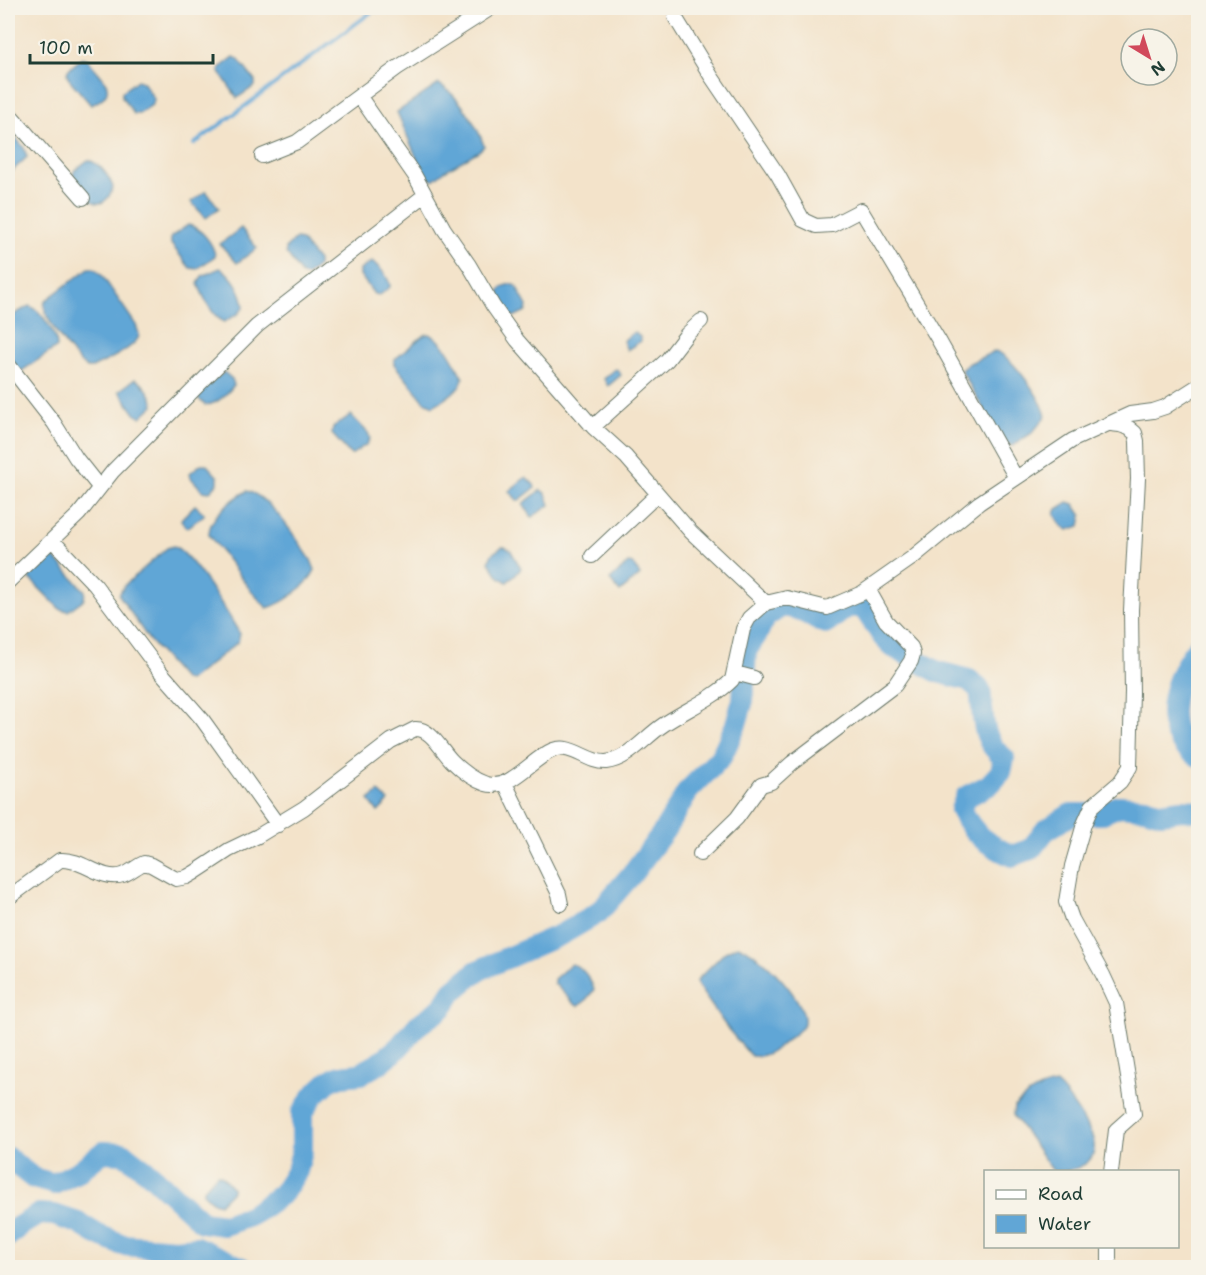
<svg xmlns="http://www.w3.org/2000/svg" width="1206" height="1275" viewBox="0 0 1206 1275" font-family="'Shantell Sans',sans-serif">
<style>
.water{fill:#61a6d6;stroke:#407285;stroke-width:1.5}
.lines{fill:none;stroke-linecap:round;stroke-linejoin:round}
.stream{stroke:#61a6d6;stroke-width:4}
.river{stroke:#61a6d6;stroke-width:22}
.street-casing{stroke:#697768;stroke-width:16}
.street{stroke:#fff;stroke-width:14}
</style>
<rect width="100%" height="100%" fill="#f7f3e8"/>
<filter id="ink" filterUnits="userSpaceOnUse"><feTurbulence type="fractalNoise" baseFrequency=".0167" numOctaves="2"/><feDisplacementMap in="SourceGraphic" scale="12" xChannelSelector="R" yChannelSelector="G"/><feConvolveMatrix kernelMatrix="1 2 1 2 8 2 1 2 1" color-interpolation-filters="sRGB"/></filter>
<filter id="wash" filterUnits="userSpaceOnUse"><feTurbulence type="fractalNoise" baseFrequency=".008" numOctaves="4" result="noise"/><feDisplacementMap in="SourceGraphic" scale="24" xChannelSelector="R" yChannelSelector="G"/><feGaussianBlur stdDeviation="1.35" result="paint"/><feColorMatrix in="noise" values="0 0 0 0 0 0 0 0 0 0 0 0 0 0 0 0 0 1.4 0 .05"/><feComposite in="paint" operator="in"/></filter>
<g filter="url(#wash)">
<rect width="100%" height="100%" fill="#f3e3ca"/>
<!-- water -->
<path class="water" d="M234 57 238 59 255 81V86L237 98 219 71 221 67Z
M82 58 87 59C102 78 122 91 91 105L69 79 67 74 68 70Z
M137 80 143 82 154 99 153 104 139 114H134L122 97V92Z
M439 84C459 96 477 124 484 146L479 151 446 170 433 180 427 178 421 168 397 112Z
M8 128 24 148 27 157 11 172 8 173Z
M88 160C100 163 109 176 113 187 102 220 82 195 73 176L74 171Z
M206 191 219 208 206 218 191 202Z
M188 225C200 227 214 244 215 256L197 269 190 268 171 244V237Z
M241 228 257 248 237 263 220 244Z
M296 239 301 240 318 261V266L306 276 302 275 286 253V248Z
M371 262C379 265 390 279 390 287L380 295 374 294 360 275V270Z
M89 268H94L101 274 136 325C137 329 139 332 139 335 138 347 102 363 92 368H87C75 360 40 315 45 301Z
M220 268C233 275 243 293 244 307L238 314 224 322C210 314 204 297 198 284L202 276Z
M511 284 516 286 527 306 526 311 513 317C502 308 489 287 511 284Z
M29 306C41 309 57 335 57 347L20 372 8 358V318Z
M634 332 640 337 641 341 627 350 623 341Z
M429 334C445 340 455 364 463 378 461 390 443 400 433 406L425 402 394 364V360L424 335Z
M995 351C1012 356 1042 399 1046 416L1032 433 1012 446 1002 441 961 370 968 364Z
M615 369 618 370 621 375 608 386 604 379Z
M224 372 232 379 234 385C227 394 217 405 205 405L197 397 199 392Z
M135 379C144 383 152 395 154 405L141 417 136 415 119 391Z
M351 415 368 433 370 438 367 444 351 455 332 434 333 427Z
M201 464H206L218 477V483L209 492 203 491 191 478 190 473Z
M526 477 534 485 535 488 518 501 509 491Z
M541 490 546 494 550 505 532 517 523 504Z
M247 491C271 497 297 540 311 560L315 570C308 586 283 604 267 608L252 592 209 535C208 517 233 499 247 491Z
M1068 502 1074 504 1082 516 1080 526 1068 530 1062 526 1055 514 1057 509Z
M195 505 204 513V515L187 528 181 520 182 518Z
M174 546C194 556 228 614 240 634L238 642 189 681 184 680 149 640 119 595 124 586 167 548Z
M502 547H505L511 551 521 568 519 571 507 582 499 577 489 562 492 554Z
M50 553 85 591 84 599 68 611 60 609 30 579 27 573C30 565 41 555 50 553Z
M628 563 633 564 640 575 620 592 610 580Z
M379 792 389 801 378 812 369 800Z
M737 946C757 948 816 1008 802 1028 787 1039 770 1059 751 1056L728 1029 698 986 697 980 725 952Z
M571 964C582 966 591 979 594 990L584 1002 578 1006 574 1004 554 983V979Z
M1056 1084C1067 1093 1074 1106 1082 1118 1086 1125 1091 1132 1093 1139 1101 1165 1072 1172 1053 1171L1013 1115 1014 1107C1026 1095 1039 1086 1056 1084Z
M217 1174 221 1175 232 1187V1191L219 1204 213 1202 203 1193V1190Z"/>
<g class="lines">
<!-- stream -->
<path class="stream" d="M194 144 373 11 393 8"/>
<!-- river -->
<path class="river" d="M1198 647C1173 678 1155 733 1198 756
M8 1158 33 1178 54 1184 79 1171 103 1152 123 1153 148 1172 202 1222 224 1225 252 1215 283 1193 297 1171 302 1151V1113L314 1095 329 1081 341 1076 360 1074 380 1063 399 1047 418 1025 442 1008 453 991 477 971 562 934 598 913 632 874 664 831 688 791 721 757 735 727 743 700 746 651 757 634 764 618 782 606C790 607 796 608 803 612 813 616 815 621 827 623L847 607 858 606 865 610 883 637 893 647 938 672 969 680 980 690C984 717 980 739 1004 758L1001 772 989 785 966 797 961 810C974 836 987 844 1012 856L1031 849 1045 831 1071 814H1100L1119 806 1145 808 1161 813 1181 810 1198 811
M8 1236 18 1227 39 1214 54 1215 78 1223 98 1235 123 1245 175 1249 196 1247 242 1268"/>
</g>
</g>
<g filter="url(#ink)">
<g class="lines">
<!-- street casing -->
<g class="street-casing">
<path id="street" d="M675 17 711 76 778 175 803 220 816 226 832 225 861 210 938 339 1016 478
M360 97 415 176 444 229 469 265 493 306 517 340 593 427 626 457 691 532 766 603
M8 112 83 198
M262 156 297 142 397 68 491 8
M8 364 54 423 76 458 99 487
M1111 424 1120 425 1129 428 1135 433 1137 441 1138 479 1131 610 1132 692 1130 767 1120 782 1092 806 1084 824 1072 866 1066 902 1072 919 1103 975 1116 1003 1134 1114 1116 1130 1111 1172
M593 427 667 360 687 334 701 321
M52 540 95 585 159 670 202 719 278 825
M592 556 658 494
M8 582 79 514 113 471 257 326 425 195
M735 673 754 678
M505 783 559 894 561 904
M700 854 737 818 761 785 771 782 792 763 895 685 911 661 913 654 911 647 886 621 868 589
M8 898 60 860C83 858 101 882 123 875 131 872 137 866 144 863L151 865 176 879 187 877 194 873 229 850 258 836 304 808 391 741 415 729C431 728 441 750 452 761 461 770 474 780 486 784 510 791 531 759 553 750 572 743 587 763 606 762 628 760 645 737 663 725 685 710 713 699 732 680L743 629 749 618 766 603 787 598 827 608 862 593 912 558 979 503 1073 440 1130 414 1153 411 1165 407 1198 386
M1109 1246V1268"/>
</g>
<!-- street -->
<use href="#street" class="street"/>
</g>
</g>
<!-- margin -->
<rect width="1206" height="1275" fill="none" stroke="#f7f3e8" stroke-width="30"/>
<!-- legend -->
<rect x="984" y="1170" width="195" height="78" fill="#f7f3e8" stroke="#a1aaa0" stroke-width="1.5"/>
<rect x="996" y="1190" width="30" height="9" fill="#ffffff" stroke="#a1aaa0" stroke-width="1.5"/>
<text x="1038" y="1200" font-size="18" fill="#1f3d34">Road</text>
<rect x="996" y="1215" width="30" height="18" fill="#61a6d6" stroke="#a1aaa0" stroke-width="1.5"/>
<text x="1038" y="1230" font-size="18" fill="#1f3d34">Water</text>
<!-- north arrow -->
<g transform="translate(1149 57) rotate(142)"><circle r="28" fill="#f7f3e8" stroke="#a1aaa0" stroke-width="1.5"/>
<path d="M0-4.5L10 22L0 15L-10 22Z" fill="#d1495b"/>
<text y="-9" font-size="16" font-weight="bold" text-anchor="middle" fill="#1f3d34">N</text>
</g>
<!-- scale -->
<path d="M30 54v9h183v-9" fill="none" stroke="#1f3d34" stroke-width="3"/>
<text x="39" y="54" font-size="18" fill="#1f3d34" stroke="#f7f3e8" stroke-width="4.5" paint-order="stroke">100 m</text>
</svg>
